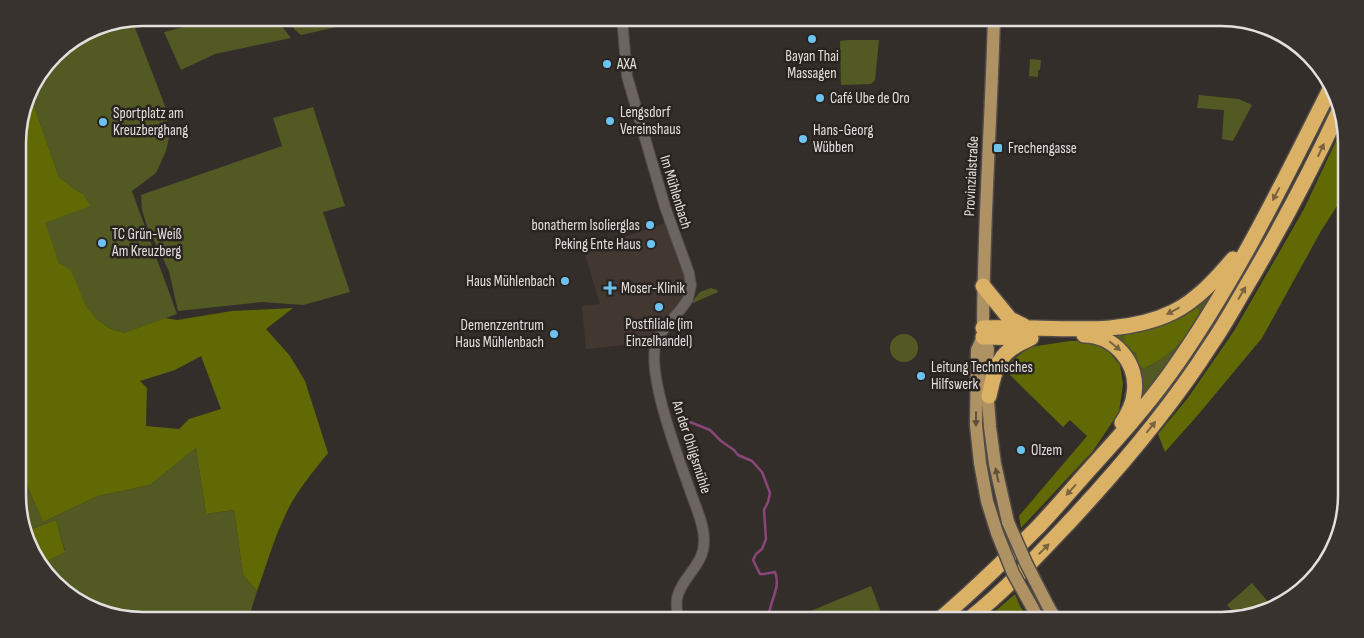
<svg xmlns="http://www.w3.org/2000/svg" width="1364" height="638" viewBox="0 0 1364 638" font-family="'Sofia Sans Condensed',sans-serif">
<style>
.built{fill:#433732}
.green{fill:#525923}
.forest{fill:#606903;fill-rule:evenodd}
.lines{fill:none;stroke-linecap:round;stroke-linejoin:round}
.stream{stroke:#894678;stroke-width:2.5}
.minor-casing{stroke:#504a48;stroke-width:12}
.major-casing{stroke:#504a48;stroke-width:15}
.highway-casing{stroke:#504a48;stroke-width:18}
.minor{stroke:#6b6461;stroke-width:10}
.major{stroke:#ae9263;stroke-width:12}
.highway{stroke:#dbb165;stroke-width:15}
.major-bridge-casing{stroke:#504a48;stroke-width:15;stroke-linecap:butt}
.major-bridge{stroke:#ae9263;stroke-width:12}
.oneway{fill:#7a6340}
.oneway2{fill:#5f503b}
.poi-dot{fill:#6cc3f2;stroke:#2a2421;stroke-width:2}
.labels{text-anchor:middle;stroke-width:5;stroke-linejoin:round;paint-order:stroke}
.poi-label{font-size:15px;fill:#e3dfdd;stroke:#2a2421;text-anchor:start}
.street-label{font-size:15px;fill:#e3dfdd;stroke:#2a2421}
.rim{fill:none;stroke:#e3dfdd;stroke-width:2.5}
</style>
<rect width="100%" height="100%" fill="#342e2b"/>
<!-- built -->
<path class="built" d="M668 222 689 281 683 303 651 342 586 349 582 306 600 304 584 251Z"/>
<!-- green -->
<path class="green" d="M233 18H275L291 38 215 54 181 70 164 32 179 28Z
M287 18H341V26L301 35 295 30Z
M132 20 165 106 169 138 166 151 156 173 132 191 177 314 124 333 109 328 98 320 86 306 71 271 59 263 43 222 83 194 73 188 59 177 29 92 31 87 60 49 95 27Z
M849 40H879L875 80 871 84 841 85 840 41Z
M1030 59 1041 60 1040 70H1038V77L1029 76Z
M1199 95 1239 99 1252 105 1233 141 1222 139 1224 110 1197 108Z
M313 107 345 206 323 212 350 292 303 305 262 302 178 311 169 271 147 226 142 210 141 195 282 146 273 118Z
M711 288 717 290 718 292 693 303 692 302 700 292Z
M1217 289 1200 315 1199 309 1194 306 1209 291Z
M1096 332 1131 333 1125 336 1130 351 1137 354 1148 367 1156 362 1187 335 1135 408 1137 383Z
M890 348a14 14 0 1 1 28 0a14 14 0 1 1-28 0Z
M196 448 206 514 234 510 243 575 257 591 248 620H143L95 611 44 571 40 564 65 551 56 520 27 531 19 511V467L43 522 98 496 150 485Z
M1252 583 1271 605 1269 607 1238 617 1227 605Z
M871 586 884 620H789Z"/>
<!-- forest -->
<path class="forest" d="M143 18H153L155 21 135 26 132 20Z
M29 92 59 177 73 188 83 194 90 206 45 223 59 263 71 270 86 306 98 320 109 328 124 333 165 318 177 320 232 311 293 308 266 329 290 356 305 381 328 453C312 473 294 494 284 518 273 541 266 567 257 591L243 575 234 510 206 514 196 448 150 485 98 496 43 522 19 467 18 424 23 423 18 412V135ZM201 356 221 409 189 419 179 429 146 426 147 388 140 381 175 370Z
M1344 124 1345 127 1346 192 1321 231 1262 338 1197 416 1165 452 1158 434 1187 399 1234 331 1304 209Z
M1194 306 1199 309 1200 315C1196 321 1192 329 1187 335 1179 345 1155 366 1143 368 1138 364 1137 360 1137 354L1126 348C1124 343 1122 338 1126 334Z
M1070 341H1085L1105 347 1120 365 1123 384 1119 412 1093 451 1021 528 1019 516 1087 436 1070 420 1063 427 1010 375 1006 365 1030 347Z
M56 520 65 552 40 564 27 531Z
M1015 594 1020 606 1029 620H985Z"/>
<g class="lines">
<!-- stream -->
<path class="stream" d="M675 411 690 422 710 430 721 441 734 450 738 455 752 461 762 472 770 493 768 502 764 510 766 539 762 549 756 554 753 560 760 574H764L775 572C782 589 767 604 769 620"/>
<!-- minor casing -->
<g class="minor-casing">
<path id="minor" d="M622 18 627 76 665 207 689 273 691 285 688 299C681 312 660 330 656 342 646 376 680 461 692 496 697 510 704 525 704 540 705 565 682 576 677 598 676 605 677 613 678 620"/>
</g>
<!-- major casing -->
<g class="major-casing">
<path id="major" d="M994 18C991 124 983 231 983 337L988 349 986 373 990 427 995 464 1008 522
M983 337 977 350 976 425 980 463 987 501 997 533
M1048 606 1056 620
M1032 607 1039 620"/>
</g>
<!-- highway casing -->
<g class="highway-casing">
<path id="highway" d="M983 286 1010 319 1024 326
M983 328C1044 324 1116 340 1173 312 1196 301 1216 279 1233 259
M1084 335C1114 335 1139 363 1134 394 1133 404 1128 414 1122 423
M983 337 1031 338
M989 396C993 379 996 359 1011 349 1016 345 1023 342 1029 339
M939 620C973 591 1006 559 1038 527 1055 509 1072 489 1088 471 1117 439 1146 407 1171 372 1233 285 1282 185 1330 89
M968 620C1006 590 1040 553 1073 518 1124 463 1172 406 1212 343 1223 327 1233 309 1243 292 1278 233 1310 173 1339 111"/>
</g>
<!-- minor -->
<use href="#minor" class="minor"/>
<!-- major -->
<use href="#major" class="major"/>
<!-- highway -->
<use href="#highway" class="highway"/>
<!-- major-bridge casing -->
<g class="major-bridge-casing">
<path id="major-bridge" d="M1008 522 1026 563 1048 606
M997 533 1013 573 1032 607"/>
</g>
<!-- major-bridge -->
<use href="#major-bridge" class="major-bridge"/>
</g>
<!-- one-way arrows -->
<defs><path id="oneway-solid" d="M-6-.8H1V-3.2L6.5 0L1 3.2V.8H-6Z" transform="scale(1.25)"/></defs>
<g class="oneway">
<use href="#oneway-solid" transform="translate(1321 150) rotate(-65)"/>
<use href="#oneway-solid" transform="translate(1276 194) rotate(118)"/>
<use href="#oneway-solid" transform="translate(1242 293) rotate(-59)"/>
<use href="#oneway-solid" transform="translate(1173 311) rotate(152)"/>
<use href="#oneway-solid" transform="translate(1115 346) rotate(40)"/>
<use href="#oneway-solid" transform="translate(1151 427) rotate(-51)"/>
<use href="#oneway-solid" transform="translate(1071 490) rotate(132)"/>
<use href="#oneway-solid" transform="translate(1044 549) rotate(-45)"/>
</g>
<g class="oneway2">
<use href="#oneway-solid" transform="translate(976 419) rotate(90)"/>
<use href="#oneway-solid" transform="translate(997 475) rotate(-102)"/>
</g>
<!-- markers -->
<g class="poi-dot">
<circle cx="812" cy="39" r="5"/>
<circle cx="607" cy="64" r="5"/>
<circle cx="820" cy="98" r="5"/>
<circle cx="610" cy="121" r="5"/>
<circle cx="103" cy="122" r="5"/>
<circle cx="803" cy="139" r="5"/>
<rect x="993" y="143" width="10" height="10" rx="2.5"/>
<circle cx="650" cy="225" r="5"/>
<circle cx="102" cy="243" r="5"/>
<circle cx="651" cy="244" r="5"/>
<circle cx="565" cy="281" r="5"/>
<path d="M607.5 280.5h5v5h5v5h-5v5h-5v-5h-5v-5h5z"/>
<circle cx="659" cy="307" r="5"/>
<circle cx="554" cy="334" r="5"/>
<circle cx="921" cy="376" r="5"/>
<circle cx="1021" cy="450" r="5"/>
</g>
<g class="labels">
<!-- poi labels -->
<g class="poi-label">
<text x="812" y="61" text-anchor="middle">Bayan Thai<tspan x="812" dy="17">Massagen</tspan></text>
<text x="617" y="69">AXA</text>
<text x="830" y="103">Café Ube de Oro</text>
<text x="620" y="117">Lengsdorf<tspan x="620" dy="17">Vereinshaus</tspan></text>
<text x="113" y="118">Sportplatz am<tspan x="113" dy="17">Kreuzberghang</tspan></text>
<text x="813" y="135">Hans-Georg<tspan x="813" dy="17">Wübben</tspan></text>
<text x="1008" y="153">Frechengasse</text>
<text x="640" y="230" text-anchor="end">bonatherm Isolierglas</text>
<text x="112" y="239">TC Grün-Weiß<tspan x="112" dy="17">Am Kreuzberg</tspan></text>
<text x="641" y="249" text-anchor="end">Peking Ente Haus</text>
<text x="555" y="286" text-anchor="end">Haus Mühlenbach</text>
<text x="621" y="293">Moser-Klinik</text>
<text x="659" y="329" text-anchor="middle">Postfiliale (im<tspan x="659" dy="17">Einzelhandel)</tspan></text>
<text x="544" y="330" text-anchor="end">Demenzzentrum<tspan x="544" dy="17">Haus Mühlenbach</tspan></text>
<text x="931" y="372">Leitung Technisches<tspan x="931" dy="17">Hilfswerk</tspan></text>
<text x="1031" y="455">Olzem</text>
</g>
<!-- street labels -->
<g class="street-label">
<text transform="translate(971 176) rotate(-87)" y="5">Provinzialstraße</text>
<text transform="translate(676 192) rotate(73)" y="5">Im Mühlenbach</text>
<text transform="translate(692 447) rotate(72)" y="5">An der Ohligsmühle</text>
</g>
</g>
<!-- crop -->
<path d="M0 0H1364V638H0ZM143 26H1221A117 117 0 0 1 1338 143V495A117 117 0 0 1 1221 612H143A117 117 0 0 1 26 495V143A117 117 0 0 1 143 26Z" fill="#393330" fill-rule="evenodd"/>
<path class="rim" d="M143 26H1221A117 117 0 0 1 1338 143V495A117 117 0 0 1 1221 612H143A117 117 0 0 1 26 495V143A117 117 0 0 1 143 26Z"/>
</svg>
